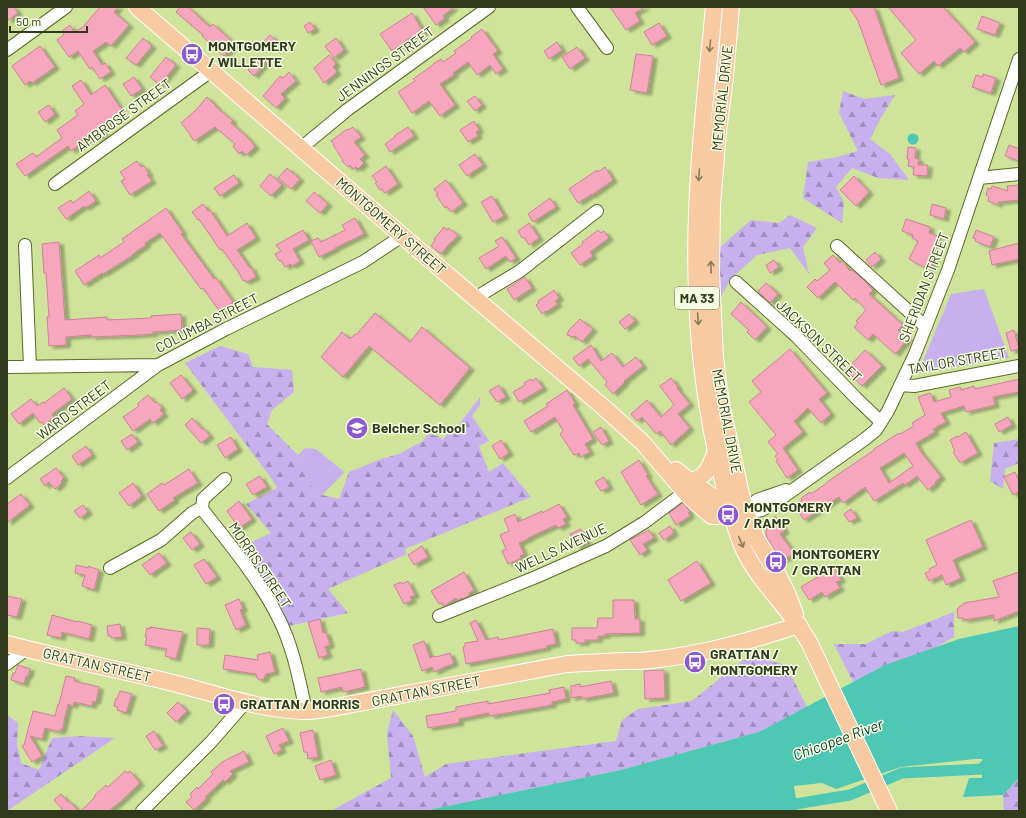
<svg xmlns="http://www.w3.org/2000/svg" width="1026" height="818" viewBox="0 0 1026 818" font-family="Barlow,sans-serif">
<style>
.green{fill:#c6b0ed}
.forest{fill:url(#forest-firs)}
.water{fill:#4ec7b4}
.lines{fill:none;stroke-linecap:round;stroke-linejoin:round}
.canal{stroke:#4ec7b4;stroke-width:11}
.building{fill:#f7a7bd;stroke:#ce8298;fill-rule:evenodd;filter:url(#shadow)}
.minor-casing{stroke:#5a6b24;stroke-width:14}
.major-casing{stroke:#fff;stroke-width:18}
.minor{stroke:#fff;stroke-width:12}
.major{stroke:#f7caa1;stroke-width:16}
.oneway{stroke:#8b7b58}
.labels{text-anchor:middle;stroke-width:3;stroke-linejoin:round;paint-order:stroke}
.shield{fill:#f6ffe2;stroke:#6d7558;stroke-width:1}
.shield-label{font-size:13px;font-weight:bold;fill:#323a1d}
.poi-label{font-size:14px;font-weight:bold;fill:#323a1d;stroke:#f6ffe2;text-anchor:start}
.street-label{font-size:14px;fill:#323a1d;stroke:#f6ffe2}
.water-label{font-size:15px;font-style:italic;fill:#094139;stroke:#f6ffe2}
</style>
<defs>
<pattern id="forest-firs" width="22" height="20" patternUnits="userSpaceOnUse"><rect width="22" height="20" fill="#c6b0ed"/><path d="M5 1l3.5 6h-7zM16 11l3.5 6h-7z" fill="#a190bf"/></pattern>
<filter id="shadow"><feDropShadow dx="4.5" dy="2.5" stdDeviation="1" flood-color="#0004"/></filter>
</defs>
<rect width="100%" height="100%" fill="#cfe39a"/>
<!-- green -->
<path class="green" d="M984 289 1009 358 918 373 951 294Z
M305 448 316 449 344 472 341 476 322 495 313 489 307 479 298 455Z"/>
<!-- forest -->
<path class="forest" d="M843 91 864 99 895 95 882 116 870 139 890 154 909 180 878 178 852 168 836 187 844 202 842 223 803 198 808 162 837 157 858 151 839 113Z
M790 215 817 228 803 247 809 274 790 248 757 255 731 279 717 303 718 249 751 220 779 223Z
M220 346 248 354 253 367 292 370 294 392 272 410 267 424 298 455 307 479 313 489 322 495 339 499 349 472 381 459 399 454 423 441 428 434 438 436 443 440 448 433 461 422 480 397V405L472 416 489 441 479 446 489 472 503 463 531 497 405 549 407 554 328 589 348 613 289 626 239 548 271 533 246 504 277 488 272 479 185 363Z
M1019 439V463L1005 469 1003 489 990 481 994 443Z
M954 612V637L933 649 885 665 853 682 834 644H866L892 631 903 632Z
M750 655 786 665 807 707 759 732 621 770 424 811H331L391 778 387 733 393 710 413 736 425 777 446 764 616 741 622 720 638 709 692 701 724 675Z
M7 715 18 723 17 744 21 763 39 770 52 738 79 736 115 738 7 811Z
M1019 778V811H1004L1003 795Z"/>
<!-- water -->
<path class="water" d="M907.5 139a5.5 5.5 0 1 1 11 0a5.5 5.5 0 1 1-11 0Z
M1019 626V778L1003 795 963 797 969 778H982V759H975L901 767 836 789 822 783 794 786 798 811H424L621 770 759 732 885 665 959 639Z"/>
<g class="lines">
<!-- canal -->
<path class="canal" d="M783 806 850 795 902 773 982 769 991 759"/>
</g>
<!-- building -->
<path class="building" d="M7 7H14L18 13 7 21Z
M100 7H119L114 12 129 25 111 46 106 42 93 51 102 65 105 63 111 72 100 79 92 67 90 69 78 51 69 57 57 40 64 35 62 31 70 25 74 32 83 27Z
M180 7H188L210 27 213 24 235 44 224 56 202 36 203 35 176 12Z
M423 7H454L443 16 445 18 436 25Z
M610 7H645L635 13 640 21 626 30Z
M849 7H874L899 78 881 85 858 21Z
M888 7H943L975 42 964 52 960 48 938 66 934 61 919 74 901 53 916 40Z
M412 13 424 33 416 39 415 36 412 38 411 37 392 51 380 34Z
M982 16 1000 23 995 35 977 29Z
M310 22 315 29 308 33 304 26Z
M659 23 667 36 652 45 644 32Z
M482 29 498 51 493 54 503 69 496 74 490 65 477 75 468 62 453 73 454 75 440 84 455 105 440 116 429 101 412 113 398 92 415 81 413 79 433 65V64L441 59 443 62 456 53 454 51 472 38 471 37Z
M270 35 278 42 271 48 264 41Z
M143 38 152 46 136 65 126 58Z
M336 38 344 50 334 58 325 46Z
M557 42 562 50 549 59 544 51Z
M40 46 55 67 32 83 30 81 25 85 12 66Z
M577 47 585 58 570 69 562 57Z
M636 54 653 56 647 93 630 90Z
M329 55 336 64 333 67 337 72 324 83 314 68Z
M260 56 266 62 254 76 248 70Z
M166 57 176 65 160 85 150 77Z
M289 72 296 81 281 94 285 98 276 108 263 96 280 76 283 78Z
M983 74 996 78 991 93 972 87 976 75 983 77Z
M134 77 142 89 131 96 123 84Z
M81 80 91 95 105 85 124 113 102 129 104 133 95 139 92 136 71 151 68 146 25 176 16 164 33 153 36 157 62 138 57 130 78 115 75 111 84 104 72 86Z
M475 96 482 105 475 111 467 101Z
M207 97 216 106V107L233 121 231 123 247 137 253 144 255 147 246 155 242 151 239 154 233 146 235 144 215 127 194 141 190 135V134L181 123 195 111Z
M49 105 55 114 45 122 38 112Z
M474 121 479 130 476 132 478 136 468 142 460 130Z
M353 127 361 137 354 142 365 155 360 159 364 163 358 169 356 167 353 169 350 165 348 167 342 161 343 160 333 145 334 144 331 141 347 129 348 130Z
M408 127 414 136 390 152 385 144 395 137 394 136Z
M1009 145 1019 149V161L1005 156Z
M908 147 916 148 915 158 919 159 918 165H928L927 176 913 175 914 167 908 166 909 159H907Z
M475 154 483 165 467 176 459 165Z
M137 161 141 167 144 166 149 174 147 175 152 181 130 195 121 181 125 179 120 172Z
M386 166 398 184 385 193 382 189 380 190 375 183 377 182 372 176Z
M605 167 613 180 592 195V194L578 203 569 189 597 170 598 172Z
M287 168 300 179 291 189 278 178Z
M270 174 282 185 271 196 260 186Z
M234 175 239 183 220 196 214 188Z
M854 176 869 192 856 206 840 190Z
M446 180 463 203 451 212 447 206 445 208 436 195 438 194 434 189Z
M1019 185V200L998 202V205L988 201 989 197 986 195 988 188 991 189 992 186 1008 191 1007 186Z
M89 191 96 201 85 208 84 206 66 219 58 208 71 200 73 203Z
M314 192 328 204 320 213 306 201Z
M492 196 504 216 493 222 481 202Z
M550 198 556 207 533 222 528 214Z
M203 204 208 211 210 210 227 236 247 223 256 238 237 250 250 268 251 267 256 277 246 282 245 280 243 281 237 269H236L222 249 220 250 199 219 198 220 192 212Z
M932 204 946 208 944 219 930 215Z
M166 208 183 233 181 234 214 279 216 278 233 302 220 312 203 288 201 289 160 233 145 243 146 245 133 254V255L103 274 102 273 84 285 75 271 99 255 100 258 124 242 122 239Z
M355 218 364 234 335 248V249L319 257 311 241 318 238 321 242 345 230 342 225Z
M906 219 930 227 929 233 938 236 931 257 935 259 929 270 909 259 918 241 912 238 913 235 902 231Z
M529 223 539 238 529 245 524 237 522 238 518 231Z
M444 227 447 230 448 228 458 235 451 243H450L441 254 431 246 435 240 434 239Z
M303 230 309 240 293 249 300 261 292 266 290 264 285 267 281 260 279 261 275 254 281 251 276 245Z
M598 230 601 233 604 231 609 238 590 252 593 256 580 265 571 253 583 244 582 242Z
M976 230 994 237 990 247 975 241 976 239 973 238Z
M502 237 516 258 510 262 506 256 486 269 479 258 499 246 495 241Z
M59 242 65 320 107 317V320L151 318V316L181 314 182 330 153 332V334L139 335 91 337V335L66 337V345L49 346 47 317H49L46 273H44L42 244Z
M1019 243V259L992 265 989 251Z
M875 252 881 259 872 267 866 260Z
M833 255 840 263 842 261 850 271 852 270 866 282 873 290 869 294 903 325 898 330 908 339 895 354 873 334 868 340 854 327 858 323 856 321 866 310 855 298 853 300 835 282 818 298 807 287 815 279 817 281 830 270 824 263Z
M774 260 779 267 770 273 766 265Z
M525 277 532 288 514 300 507 289Z
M766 283 778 294 770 303 758 291Z
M554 290 559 298 555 301 558 304 546 312V311L542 314 536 305 539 303 538 301Z
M741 302 767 327 755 340 747 332 749 330 731 314Z
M375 313 410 342 422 327 470 368 440 405 369 346 343 377 321 357 342 332 350 339 355 334 356 335Z
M629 314 635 321 625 329 619 322Z
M580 319 593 329 582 342 575 336 573 337 567 335 569 330Z
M1014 330 1019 349 1011 351 1006 333Z
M591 345 601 361 612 353 623 367 636 357 643 366 624 381 625 382 613 394 605 385 607 382 588 359 579 366 573 358Z
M790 349 827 393 819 399 831 414 821 423 808 408 794 421 803 432 783 448 798 470 787 478 776 461 778 460 775 456 778 454 768 442 776 435 749 402 761 392 752 381Z
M865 350 882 366 862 386 846 370Z
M181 375 193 390 182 399 170 383Z
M536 378 543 388 519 402 513 392 525 385 524 383 531 379 532 381Z
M671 378 678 387 677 388 690 404 678 414 690 428 671 445 660 431 656 434 642 417 637 421 631 414 647 400 661 417 674 405 660 386Z
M1019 379V392L993 397 995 405 966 412 964 406 941 413 946 422 933 429 935 432 916 443 921 452 941 477 935 482 936 483 928 490 917 476 905 485 903 483 874 501 865 487 843 503 839 497 804 520 794 505 802 500 801 498 810 492 811 494 827 483V482L874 450V449L899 433 900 434 914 426 912 423 925 415 918 397 930 393 934 402 951 397 949 390 960 387 961 390 974 386 975 389ZM904 453 913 466 889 483 880 468Z
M499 385 506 397 497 402 489 391Z
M64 388 72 399 52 414 54 417 44 425 42 422 40 423 33 413 19 424 11 414 31 399 37 406 43 402 44 403Z
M567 390 575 403 573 405 593 439 585 444 590 452 581 457 579 453 574 455 560 434 563 431 555 417 531 432 524 421 548 406 546 404Z
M148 395 155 403 157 402 162 408 160 410 164 414 153 423 150 419 133 431 123 417 139 406 137 404Z
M1008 417 1012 425 999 432 995 424Z
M192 418 202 429 203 428 210 436 201 443 185 425Z
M601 427 609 441 602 445 593 432Z
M966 432 978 453 960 463 953 452 955 451 952 446H953L950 440 957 436 958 437Z
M132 434 138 442 127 450 121 441Z
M231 437 238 449 225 458 217 445Z
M501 440 509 453 500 459 492 446Z
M86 446 92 455 78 465 72 456Z
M639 460 648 475 646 476 658 494 641 505 621 472Z
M56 468 64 478 61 481 62 483 55 489 49 482 45 486 40 479Z
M189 469 198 483 173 498 175 500 159 511 147 494 162 483 164 485Z
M1015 472 1019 481V491L1013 495 1004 477Z
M260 476 267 487 253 495 246 484Z
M604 477 609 487 601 491 595 482Z
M133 483 142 496 129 506 119 493Z
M21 494 30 505 7 523V504Z
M239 501 252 519 239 528 227 511Z
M683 503 690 512 688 513 690 516 676 525 669 513Z
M559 504 567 517 563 519 566 524 558 528 556 525 528 538V539L519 543 524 554 520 556 521 558 508 564 502 551 506 549 500 535 509 531 504 519 515 514 518 522 542 511V513Z
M83 505 88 512 80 518 74 511Z
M851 509 857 518 849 522 844 514Z
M775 516 785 531 780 534 794 553 782 561 767 538 766 535V531L768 525Z
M971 520 983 547 953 560 961 578 946 585 942 575 929 581 925 573 930 571 929 569 937 565 926 540Z
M670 526 674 533 664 540 659 533Z
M581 529 587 542 577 547 570 534Z
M649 530 654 538 643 544 647 550 640 555 630 540Z
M191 532 200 544 192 550 183 538Z
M422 546 428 557 414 565 408 555Z
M159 553 167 563 150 575 142 565Z
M204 559 217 577 206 584 194 565Z
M697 561 711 583 681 601 668 580Z
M76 565 88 568V566L99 570 94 590 82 586 85 575 75 573Z
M834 567 841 580 836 582 840 588 825 597 822 592 809 600 801 587Z
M464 572 474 590 469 593V596L462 599 461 598 457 600 456 598 444 606 442 603 439 604 431 591Z
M1019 572V611L994 621V615L964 620V618H958L957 609 964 603 999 597 993 581Z
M408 581 415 595 410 597 412 600 404 604 394 585 401 582 402 584Z
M7 596 22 599 17 617 7 615Z
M239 599 243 609 240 610 246 625 236 630 225 605Z
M613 600H634L635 619H640V633L605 634V636H598V640H585V643H576V640H572V628H597L598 618H613Z
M52 615 77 622 78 621 92 625 89 639 62 632 61 638 47 635Z
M320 619 323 633 326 632 330 645 325 647 328 655 319 658 308 622Z
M476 620 486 640 498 637 499 640 553 629 556 644 546 646 547 648 466 664 463 647 465 646V643L478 641 470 623Z
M120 624 122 637 111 638V636H108L107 626Z
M150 627 183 632 176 659 165 656 167 649 145 645 147 637H145L147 628 150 629Z
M197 628 210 629 209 645H197Z
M424 641 430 658 435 656 436 657 450 653 454 663 434 672 432 667 422 671 413 645Z
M270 652 275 672 266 674 264 679 261 680H259L257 678 256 674 223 669 225 655 258 660 257 655Z
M18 665 30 669 28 676H26L24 684 11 680 13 673H15Z
M361 669 365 687 343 692 342 687 321 692 318 678Z
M664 670 665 698 645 699 644 671Z
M66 676 75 678 74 681 99 687 96 702 93 701 92 706 74 702 73 706 68 704 62 730 60 729V732L45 728 42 739 30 736 42 756 32 762 22 746 24 745 33 711 55 716 58 704H59Z
M611 681 614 693 582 699V696L571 698V686L580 684V687Z
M564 687 566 699 552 702V705L490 716 489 713 459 719V723L428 728 426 716 456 711V707L488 701V704L550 693 549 690Z
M120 691 132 694 126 713 117 710 118 707 114 706 116 698 117 699Z
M178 702 187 711 176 722 167 713Z
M283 728 289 741 279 745 282 750 274 754 266 736Z
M313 730 318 757 308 759 307 752H304L300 733Z
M154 731 163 746 155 750 146 736Z
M244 751 249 762 230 771 233 774 225 782 223 780 205 797 207 798 194 810 186 802 192 797 190 794 197 787 198 789 213 774 211 772 222 762Z
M331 760 336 775 320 780 315 766Z
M125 771 128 773 130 771 140 783 121 801 109 811H81L95 797 94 796 106 785 108 787Z
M61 794 68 802 69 801 79 811H60L62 809 54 800Z"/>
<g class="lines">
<!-- minor casing -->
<g class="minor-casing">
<path id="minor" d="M577 7 607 48
M7 50 66 7
M301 148 347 110 489 7
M979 178 1019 174
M55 184 211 71
M25 245 30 367
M837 246 926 327
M736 282 796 336 856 398 881 422
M475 298 520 271 597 211
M7 367 158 365 226 329 363 262 402 236
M900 385 914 386 1019 366
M7 478 158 365
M202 509C228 542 259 579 278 617 293 646 299 679 306 711
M746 513 762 510 776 502 865 439 876 430 888 411 915 354 948 270 1019 59
M746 513 753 504 757 500 786 490
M110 568 161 540 192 513 199 509H202L203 499 225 479
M439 616 536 577 606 546 645 522 685 492
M7 664 27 649
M142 811 211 742 245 703"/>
</g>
<!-- major casing -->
<g class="major-casing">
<path id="major" d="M137 7 443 271 602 406 642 442 685 492 695 502 712 516 732 515 746 513
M714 7C705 101 693 197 697 292 698 344 705 397 715 447 720 469 725 491 731 512 735 525 738 537 744 550 758 579 780 599 798 625 802 630 805 636 809 642L889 811
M731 7 725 77 718 132 712 205 711 271 715 357 718 383 722 408 741 494 746 513 757 540 776 571 787 593 795 614
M676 470 691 482 715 498 731 514
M691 482C708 475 709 468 716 451
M7 644C61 658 115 669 169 682 215 693 258 710 305 711 318 711 330 708 342 706L567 664C586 663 604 662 622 661 632 661 641 661 650 660 701 655 750 641 799 625"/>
</g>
<!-- minor -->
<use href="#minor" class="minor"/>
<!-- major -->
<use href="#major" class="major"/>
</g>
<!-- one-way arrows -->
<defs><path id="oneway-shaft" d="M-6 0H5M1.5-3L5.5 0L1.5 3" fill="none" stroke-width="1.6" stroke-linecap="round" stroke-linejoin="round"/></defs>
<g class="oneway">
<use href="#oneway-shaft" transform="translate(710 46) rotate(95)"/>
<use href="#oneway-shaft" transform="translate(699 175) rotate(94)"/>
<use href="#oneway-shaft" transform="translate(711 267) rotate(-91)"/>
<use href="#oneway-shaft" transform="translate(698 319) rotate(86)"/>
<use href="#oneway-shaft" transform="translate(741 542) rotate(67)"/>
</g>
<!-- icons -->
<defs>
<g id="bus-disc" transform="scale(1.15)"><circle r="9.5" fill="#8c57cf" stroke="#f6ffe2"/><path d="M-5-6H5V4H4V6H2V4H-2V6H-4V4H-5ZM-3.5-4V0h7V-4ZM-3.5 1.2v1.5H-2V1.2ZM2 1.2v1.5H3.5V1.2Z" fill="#fff"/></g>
<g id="school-disc" transform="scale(1.15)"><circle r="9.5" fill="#8c57cf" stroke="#f6ffe2"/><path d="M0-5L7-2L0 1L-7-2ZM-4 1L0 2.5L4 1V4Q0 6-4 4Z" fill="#fff"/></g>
</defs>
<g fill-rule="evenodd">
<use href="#bus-disc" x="192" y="54"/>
<use href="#school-disc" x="357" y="428"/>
<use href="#bus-disc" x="728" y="515"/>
<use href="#bus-disc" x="776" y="562"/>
<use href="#bus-disc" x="695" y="662"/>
<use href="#bus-disc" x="224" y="704"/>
</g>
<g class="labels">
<!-- shield labels -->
<rect class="shield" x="675" y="287" width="44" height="22" rx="3"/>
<g class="shield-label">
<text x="697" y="303">MA 33</text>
</g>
<!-- poi labels -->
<g class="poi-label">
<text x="208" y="51">MONTGOMERY<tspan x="208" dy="16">/ WILLETTE</tspan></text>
<text x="372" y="433">Belcher School</text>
<text x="744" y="512">MONTGOMERY<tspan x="744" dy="16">/ RAMP</tspan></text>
<text x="792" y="559">MONTGOMERY<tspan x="792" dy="16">/ GRATTAN</tspan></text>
<text x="710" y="659">GRATTAN /<tspan x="710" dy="16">MONTGOMERY</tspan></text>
<text x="240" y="709">GRATTAN / MORRIS</text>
</g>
<!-- street labels -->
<g class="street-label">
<text transform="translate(385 64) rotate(-36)" y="5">JENNINGS STREET</text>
<text transform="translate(722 98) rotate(-84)" y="5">MEMORIAL DRIVE</text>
<text transform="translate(124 115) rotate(-36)" y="5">AMBROSE STREET</text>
<text transform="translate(391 226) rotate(41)" y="5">MONTGOMERY STREET</text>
<text transform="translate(924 287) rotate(-69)" y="5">SHERIDAN STREET</text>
<text transform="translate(207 323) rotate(-27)" y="5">COLUMBA STREET</text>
<text transform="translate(819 341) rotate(44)" y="5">JACKSON STREET</text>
<text transform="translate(957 361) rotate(-10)" y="5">TAYLOR STREET</text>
<text transform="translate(74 410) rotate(-37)" y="5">WARD STREET</text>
<text transform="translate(727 421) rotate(79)" y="5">MEMORIAL DRIVE</text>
<text transform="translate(561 548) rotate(-25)" y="5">WELLS AVENUE</text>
<text transform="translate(260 565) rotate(56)" y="5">MORRIS STREET</text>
<text transform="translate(97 665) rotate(13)" y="5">GRATTAN STREET</text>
<text transform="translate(426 691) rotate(-11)" y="5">GRATTAN STREET</text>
</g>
<!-- water labels -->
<g class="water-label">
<text transform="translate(838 740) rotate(-20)" y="5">Chicopee River</text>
</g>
</g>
<!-- border -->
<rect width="1026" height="818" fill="none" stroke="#323a1d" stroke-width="16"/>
<!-- scale -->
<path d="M10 26v6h77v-6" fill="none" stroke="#323a1d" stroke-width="2"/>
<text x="16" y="26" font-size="12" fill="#323a1d" stroke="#f6ffe2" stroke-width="3" paint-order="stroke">50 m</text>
</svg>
